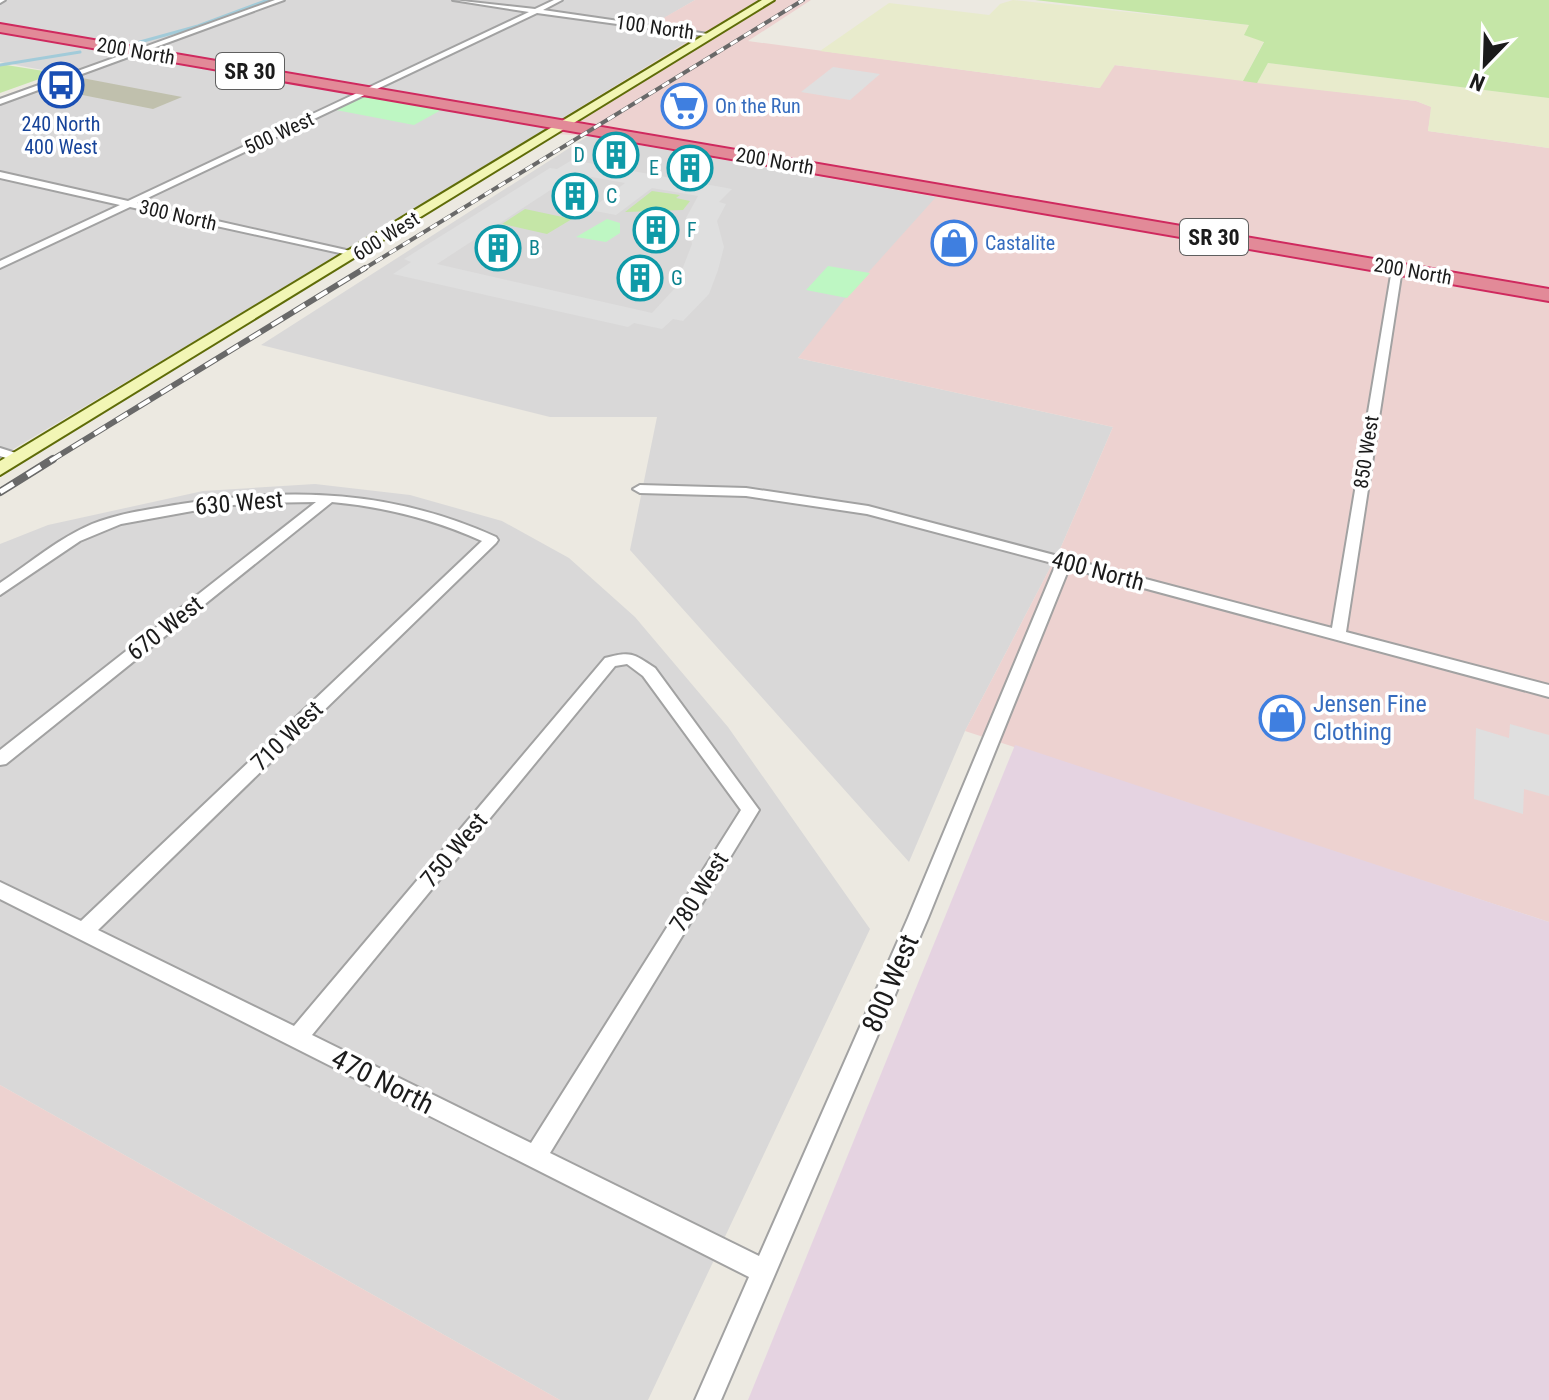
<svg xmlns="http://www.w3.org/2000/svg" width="1549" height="1400" viewBox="0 0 1549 1400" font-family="'Roboto Condensed',sans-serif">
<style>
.residential{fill:#d9d8d8}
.commercial{fill:#edd2d0}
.industrial{fill:#e5d3e1}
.construction{fill:#c0c0ad}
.farmland{fill:#e8ebcc}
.grass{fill:#c5e6a7}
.park{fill:#bef7c3}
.parking{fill:#dfdfdf;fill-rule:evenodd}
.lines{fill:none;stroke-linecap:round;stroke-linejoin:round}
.stream{stroke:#a2cbd9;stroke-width:3}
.street-casing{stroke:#a2a2a2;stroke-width:4}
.secondary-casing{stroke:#5f6c08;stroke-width:4}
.highway-casing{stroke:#cf295e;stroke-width:4}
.street{fill:#fff;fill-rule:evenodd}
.secondary{fill:#f2f6b5;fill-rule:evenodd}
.highway{fill:#e28a98;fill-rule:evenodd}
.rail-far2-casing{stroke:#696969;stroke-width:4}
.rail-far1-casing{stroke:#696969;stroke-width:6}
.rail-casing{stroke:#696969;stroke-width:8}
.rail-far2{stroke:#fff;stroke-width:3;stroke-dasharray:8;stroke-linecap:butt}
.rail-far1{stroke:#fff;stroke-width:4;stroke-dasharray:13;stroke-linecap:butt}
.rail{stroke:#fff;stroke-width:5;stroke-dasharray:16;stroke-linecap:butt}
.labels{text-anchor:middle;stroke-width:7;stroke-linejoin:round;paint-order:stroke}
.far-street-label{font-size:20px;fill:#1b1b1b;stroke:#fff}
.far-shop-label{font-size:20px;fill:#366cbe;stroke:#fff;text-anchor:start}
.far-transit-label{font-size:20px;fill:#164399;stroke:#fff}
.far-culture-label{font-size:20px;fill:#0d838f;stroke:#fff;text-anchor:start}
.shield{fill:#fff;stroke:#5f5f5f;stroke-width:2}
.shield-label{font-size:22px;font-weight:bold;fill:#1b1b1b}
.street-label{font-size:24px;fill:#1b1b1b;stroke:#fff}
.shop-label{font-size:24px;fill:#366cbe;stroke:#fff;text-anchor:start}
.near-street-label{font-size:28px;fill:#1b1b1b;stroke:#fff}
</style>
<rect width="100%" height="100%" fill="#ece9e1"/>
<!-- residential -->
<path class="residential" d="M0 0H695L647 28 698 35 334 258 0 457V98L64 74 0 62Z
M588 136 937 197 798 358 1113 427 1061 547 965 731 909 862 630 550 657 417H550L261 345Z
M315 484 410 495 502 521 569 558 635 617 728 727 870 929 648 1400H560L0 1085V544L48 525 203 491Z"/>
<!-- commercial -->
<path class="commercial" d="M695 0H811L748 41 1099 88 1114 65 1416 101 1432 107 1428 131 1549 148V922L965 731 1061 547 1113 427 798 358 847 296 936 197 588 136 539 133 697 36 646 28Z
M0 1085 560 1400H0Z"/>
<!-- industrial -->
<path class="industrial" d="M1015 745 1549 922V1400H748Z"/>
<!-- construction -->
<path class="construction" d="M82 78 182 97 153 109 52 89Z"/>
<!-- farmland -->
<path class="farmland" d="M1013 0 1249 25 1264 41 1243 81 1115 65 1100 88 820 51 889 3 989 15 1000 4Z
M1268 63 1549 98V148L1428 131 1431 107 1416 101 1257 83Z"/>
<!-- grass -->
<path class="grass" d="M1035 0H1549V98L1268 63 1257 83 1243 81 1264 42 1244 35 1249 25Z
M0 64 56 73 0 93Z
M652 191 680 195 676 198 690 201 683 210 625 212Z
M525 209 572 219 547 234 502 224Z"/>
<!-- park -->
<path class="park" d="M365 96 443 109 414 125 336 110Z
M607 219 620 223V233L606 242 576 237Z
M828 266 870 273 847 298 806 290Z"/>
<!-- parking -->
<path class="parking" d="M833 67 880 74 850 100 801 92Z
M572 160 732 189 719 202 726 204 717 221 724 247 718 270 709 294 683 321 673 319 662 329 634 323 628 327 393 274 411 262 404 259 550 168 557 169ZM575 174 625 183 590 210 616 215 652 188 698 196 686 218 692 244 675 288 652 313 437 264Z
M1510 724 1549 735V796L1524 789 1523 814 1474 799 1476 728 1509 738Z"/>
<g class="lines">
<!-- stream -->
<path class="stream" d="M140 42 198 26 268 0
M0 65 80 52"/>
<!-- street casing -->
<g class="street-casing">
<path id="street" d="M0 0H5L0 3Z
M275 0H284L0 104V99Z
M453 0 535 9 554 0H562L543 10 715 35 712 37 537 13 137 203 355 252 360 255 358 257 130 207 0 268V261L120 205 0 178V172L128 201 529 12Z
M1397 266 1402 269 1346 632 1549 685V697L1069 568 928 918 721 1400H695L749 1277 0 899V882L81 921 482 541C433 519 385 507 332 502L6 764 0 765V750L316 502 250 503 209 508 121 524 80 541 0 595V583C30 563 59 538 92 524 120 513 151 509 181 504 293 487 392 490 496 537L498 540 496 543 98 930 294 1026 605 658C630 651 633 653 655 668L759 810 550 1153 759 1256 908 918 1056 564 867 514 746 496 640 493 633 489 640 485 746 488 868 506 1332 628 1392 269ZM627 664 643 676 741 810 531 1143 312 1035 615 666Z
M0 448 22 455 24 458 18 462 0 456Z"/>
</g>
<!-- secondary casing -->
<g class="secondary-casing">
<path id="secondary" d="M762 0H774L0 475V461Z"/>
</g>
<!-- highway casing -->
<g class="highway-casing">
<path id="highway" d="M0 24 1549 289V301L0 32Z"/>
</g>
<!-- street -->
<use href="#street" class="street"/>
<!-- secondary -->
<use href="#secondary" class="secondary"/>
<!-- highway -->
<use href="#highway" class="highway"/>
<!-- rail-far2 casing -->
<g class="rail-far2-casing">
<path id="rail-far2" d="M362 270 803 0"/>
</g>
<!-- rail-far1 casing -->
<g class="rail-far1-casing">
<path id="rail-far1" d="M50 461 365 268"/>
</g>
<!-- rail casing -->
<g class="rail-casing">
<path id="rail" d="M0 492 53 459"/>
</g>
<!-- rail-far2 -->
<use href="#rail-far2" class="rail-far2"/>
<!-- rail-far1 -->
<use href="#rail-far1" class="rail-far1"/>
<!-- rail -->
<use href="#rail" class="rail"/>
</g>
<!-- icons -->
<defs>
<g id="bus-ring" transform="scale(2.3)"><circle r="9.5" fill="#fff" stroke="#1a4fb4" stroke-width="1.5"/><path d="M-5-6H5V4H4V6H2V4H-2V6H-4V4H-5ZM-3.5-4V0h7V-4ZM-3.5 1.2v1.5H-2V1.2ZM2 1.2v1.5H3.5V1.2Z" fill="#1a4fb4"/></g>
<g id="supermarket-ring" transform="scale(2.3)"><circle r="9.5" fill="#fff" stroke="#3f7fe0" stroke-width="1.5"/><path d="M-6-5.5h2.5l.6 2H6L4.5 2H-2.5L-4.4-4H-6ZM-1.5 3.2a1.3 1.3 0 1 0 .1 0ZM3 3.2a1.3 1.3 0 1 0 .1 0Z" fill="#3f7fe0"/></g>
<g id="building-ring" transform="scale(2.3)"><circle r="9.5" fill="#fff" stroke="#0f9aa8" stroke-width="1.5"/><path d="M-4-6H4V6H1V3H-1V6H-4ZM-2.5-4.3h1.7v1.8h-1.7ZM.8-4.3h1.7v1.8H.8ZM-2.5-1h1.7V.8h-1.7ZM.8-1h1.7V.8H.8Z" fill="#0f9aa8"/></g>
<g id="shop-ring" transform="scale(2.3)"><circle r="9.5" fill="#fff" stroke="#3f7fe0" stroke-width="1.5"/><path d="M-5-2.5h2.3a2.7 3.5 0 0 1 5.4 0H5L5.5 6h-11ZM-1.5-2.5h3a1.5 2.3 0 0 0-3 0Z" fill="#3f7fe0"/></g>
</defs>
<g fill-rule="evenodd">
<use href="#bus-ring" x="61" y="85"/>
<use href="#supermarket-ring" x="684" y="106"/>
<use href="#building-ring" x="616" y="155"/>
<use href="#building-ring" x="690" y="168"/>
<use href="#building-ring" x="575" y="196"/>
<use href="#building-ring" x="656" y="230"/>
<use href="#shop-ring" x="954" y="243"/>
<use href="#building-ring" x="498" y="248"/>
<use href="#building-ring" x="640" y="278"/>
<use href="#shop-ring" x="1282" y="718"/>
</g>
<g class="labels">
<!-- far-street labels -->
<g class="far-street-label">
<text transform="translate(655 27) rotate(8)" y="7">100 North</text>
<text transform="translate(136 51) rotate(10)" y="7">200 North</text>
<text transform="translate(279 133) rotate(-25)" y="7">500 West</text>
<text transform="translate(775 161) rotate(10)" y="7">200 North</text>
<text transform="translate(178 215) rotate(13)" y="7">300 North</text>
<text transform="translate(386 236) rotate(-32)" y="7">600 West</text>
<text transform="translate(1413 271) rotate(10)" y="7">200 North</text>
<text transform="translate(1366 452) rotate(-81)" y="7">850 West</text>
</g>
<!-- far-shop labels -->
<g class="far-shop-label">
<text x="715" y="113">On the Run</text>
<text x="985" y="250">Castalite</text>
</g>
<!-- far-transit labels -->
<g class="far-transit-label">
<text x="61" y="131">240 North<tspan x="61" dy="23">400 West</tspan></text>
</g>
<!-- far-culture labels -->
<g class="far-culture-label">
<text x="585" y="162" text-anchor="end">D</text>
<text x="659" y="175" text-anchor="end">E</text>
<text x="606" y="203">C</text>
<text x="687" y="237">F</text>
<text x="529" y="255">B</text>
<text x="671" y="285">G</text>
</g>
<!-- shield labels -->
<g class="shield">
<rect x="216" y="53" width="68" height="36" rx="6"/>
<rect x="1180" y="219" width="68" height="36" rx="6"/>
</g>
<g class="shield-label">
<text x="250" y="79">SR 30</text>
<text x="1214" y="245">SR 30</text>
</g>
<!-- street labels -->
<g class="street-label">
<text transform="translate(239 503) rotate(-5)" y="8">630 West</text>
<text transform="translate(1098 571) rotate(15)" y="8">400 North</text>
<text transform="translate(165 628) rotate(-38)" y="8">670 West</text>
<text transform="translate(287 736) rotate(-44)" y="8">710 West</text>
<text transform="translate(454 850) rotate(-50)" y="8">750 West</text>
<text transform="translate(699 892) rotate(-58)" y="8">780 West</text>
</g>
<!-- shop labels -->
<g class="shop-label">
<text x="1313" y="712">Jensen Fine<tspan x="1313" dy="28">Clothing</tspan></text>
</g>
<!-- near-street labels -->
<g class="near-street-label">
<text transform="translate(890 983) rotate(-67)" y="10">800 West</text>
<text transform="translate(383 1081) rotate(27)" y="10">470 North</text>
</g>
</g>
<!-- north arrow -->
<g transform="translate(1485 64) rotate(203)" stroke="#ffffff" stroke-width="6" paint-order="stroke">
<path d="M0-6L14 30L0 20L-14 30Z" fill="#1b1b1b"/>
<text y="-12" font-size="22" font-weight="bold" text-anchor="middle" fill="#1b1b1b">N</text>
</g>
</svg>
